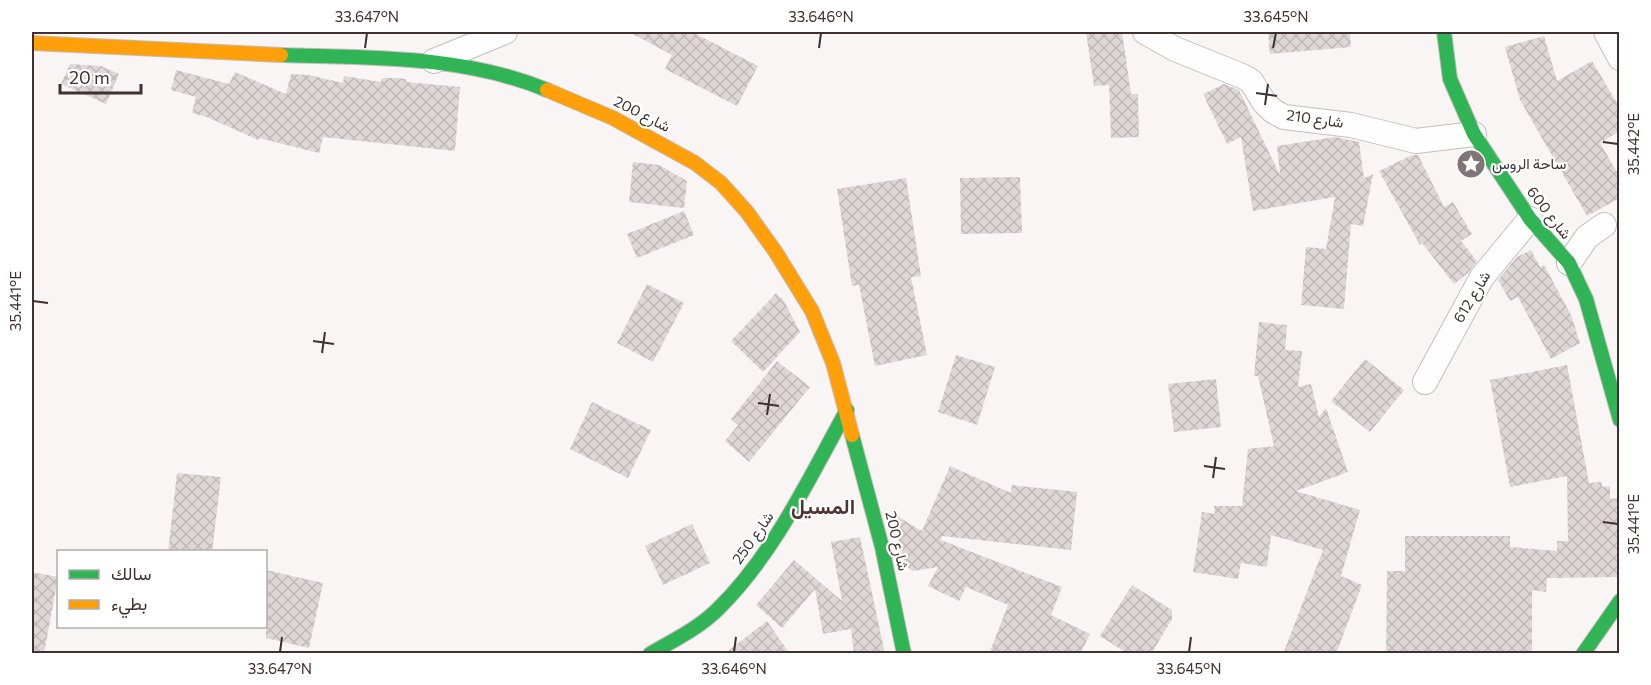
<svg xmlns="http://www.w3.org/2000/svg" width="1651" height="685" viewBox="0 0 1651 685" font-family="Commissioner,Vazirmatn,sans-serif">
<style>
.building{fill:url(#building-cross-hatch)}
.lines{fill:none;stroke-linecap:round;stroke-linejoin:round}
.street-casing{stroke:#c6bebd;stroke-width:26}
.fast-casing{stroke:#c6bebd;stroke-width:16}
.slow-casing{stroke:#c6bebd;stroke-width:16}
.street{stroke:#fefefe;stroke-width:24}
.fast{stroke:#30b455;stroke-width:14}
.slow{stroke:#ff9f0a;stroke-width:14}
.ticks{fill:none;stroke:#3f3130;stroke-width:2}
.labels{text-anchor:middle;stroke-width:4.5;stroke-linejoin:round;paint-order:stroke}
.street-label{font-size:15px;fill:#3f3130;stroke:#fff}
.poi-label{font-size:15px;fill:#3f3130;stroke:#fff;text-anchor:start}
.district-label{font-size:21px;font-weight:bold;fill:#503433;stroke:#fff}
.neatline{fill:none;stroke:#3f3130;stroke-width:2}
.ticks-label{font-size:15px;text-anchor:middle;fill:#3f3130}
</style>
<defs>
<pattern id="building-cross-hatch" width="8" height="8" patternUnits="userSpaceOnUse" patternTransform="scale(1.5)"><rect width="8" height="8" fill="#dfd7d6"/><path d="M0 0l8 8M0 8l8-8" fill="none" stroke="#c0b9b8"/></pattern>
</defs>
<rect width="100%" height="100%" fill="#f9f5f5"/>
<!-- building -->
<path class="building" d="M629 32H692L758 66 737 106 665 69 672 55Z
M1086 32H1122L1131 94H1138L1139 137 1111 138 1109 85 1094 86Z
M1268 32H1350L1351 47 1270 54Z
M1544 36 1557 81 1592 61 1620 108V131L1600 143 1620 177V198L1587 216 1520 100 1505 47Z
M70 64 101 66 119 74 106 104 61 84Z
M176 70 229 84 235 72 286 94 291 74 309 75 343 83 344 76 381 82 382 78H396L406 79V82L460 87 455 151 323 137 319 153 259 138 258 140 207 117 192 113 196 97 171 90Z
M1224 84 1239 90 1280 175 1277 146 1335 137 1359 142 1364 178 1373 174 1363 226 1351 224 1344 309 1301 305 1306 247 1326 249 1335 197 1253 211 1241 137 1227 144 1203 94Z
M1412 155H1418L1444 207 1453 202 1472 234 1461 241 1477 261 1468 273 1454 284 1422 243 1420 245 1379 171Z
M633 162 659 165 687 181 684 208 629 202Z
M1020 177 1022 233 961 234 960 178Z
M906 178 921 276 911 277 927 355 875 366 859 285 852 286 837 189Z
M684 211 694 235 637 258 627 234Z
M1531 250 1540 267 1544 265 1571 315 1580 343 1551 359 1518 297 1510 301 1498 280 1517 257Z
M647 284 684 303 653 362 617 343Z
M776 293 784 301 800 332 763 372 731 341Z
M1259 322 1287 325 1285 350 1302 351 1298 387 1311 384 1319 417 1326 408 1348 472 1296 491 1360 510 1341 576 1362 585 1336 654H1283L1323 550 1271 535 1267 567 1241 563 1238 579 1193 572 1202 512 1215 514 1214 506H1242L1248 449 1274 446 1258 376H1254Z
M956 355 995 367 977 425 938 412Z
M1365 359 1404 390 1370 432 1331 401Z
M777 361 810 387 749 462 725 441 738 425 731 419Z
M1567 365 1589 483 1602 482V487L1610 486V499L1619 498V577L1547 578 1546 592 1532 590V654H1386L1387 571H1405V536H1510V547L1557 551V541H1568L1567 476 1510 487 1490 380Z
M1216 379 1221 427 1174 432 1168 384Z
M592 402 651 430 628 478 570 449Z
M950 466 1011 493 1012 485 1077 492 1071 550 942 536 941 540 1062 587 1051 615 1090 634 1080 654H989L1008 605 966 587 959 601 928 586 938 567 913 571 905 566 894 521 897 516 922 531Z
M177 473 221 477 212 552H168Z
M692 524 710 563 663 585 645 546Z
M860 537 885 654H854L851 629 823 634 815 589 782 628 756 605 794 560 842 601 831 542Z
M266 570 323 583 309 648 266 638Z
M32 572 58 577 44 654H32Z
M1132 585 1172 610V619L1151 654H1128L1100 636Z
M767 621 790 654H724Z"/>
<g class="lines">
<!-- street casing -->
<g class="street-casing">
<path id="street" d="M1145 32 1175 49 1242 76 1251 81 1264 102 1273 111 1284 117 1351 125 1416 141 1474 134
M1606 32 1620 58
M434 61 505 32
M1569 263 1587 237 1604 225
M1425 382 1482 277 1530 219"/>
</g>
<!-- fast casing -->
<g class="fast-casing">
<path id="fast" d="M1444 32 1450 79 1474 134 1530 219 1569 263 1586 299 1620 420
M281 55C371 58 463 55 547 90
M852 435 882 547 904 654
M650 654C674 640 699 628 718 609 775 553 809 478 847 410
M1583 654 1620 601"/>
</g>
<!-- slow casing -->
<g class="slow-casing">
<path id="slow" d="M32 43 281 55
M547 90 613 118 695 163 721 183 747 212 775 251 812 311 833 363 852 435"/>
</g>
<!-- street -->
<use href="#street" class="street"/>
<!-- fast -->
<use href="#fast" class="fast"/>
<!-- slow -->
<use href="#slow" class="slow"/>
</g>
<!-- ticks -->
<path class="ticks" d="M365 48 367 33M819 48 821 33M1273 48 1276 33M1256 93 1277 96M1265 105 1268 84M1603 142 1618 144M33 301 48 303M313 341 334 344M322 353 325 332M758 403 779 406M767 415 770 394M1204 466 1225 469M1213 478 1216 457M1603 522 1618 524M280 652 282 637M734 652 736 637M1189 652 1191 637"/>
<!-- icons -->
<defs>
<g id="sight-disc" transform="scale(1.5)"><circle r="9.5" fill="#807675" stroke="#fff"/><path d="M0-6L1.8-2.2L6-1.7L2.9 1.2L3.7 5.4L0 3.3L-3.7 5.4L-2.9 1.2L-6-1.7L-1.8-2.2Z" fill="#fff"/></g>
</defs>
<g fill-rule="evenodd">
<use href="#sight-disc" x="1471" y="164"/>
</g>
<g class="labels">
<!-- street labels -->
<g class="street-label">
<text transform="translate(642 114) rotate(27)" y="5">شارع 200</text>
<text transform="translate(1315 119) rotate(8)" y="5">شارع 210</text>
<text transform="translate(1549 213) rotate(52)" y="5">شارع 600</text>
<text transform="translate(1472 297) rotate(-59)" y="5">شارع 612</text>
<text transform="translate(753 538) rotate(-55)" y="5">شارع 250</text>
<text transform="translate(897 541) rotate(77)" y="5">شارع 200</text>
</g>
<!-- poi labels -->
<g class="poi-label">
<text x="1492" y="169">ساحة الروس</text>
</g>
<!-- district labels -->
<g class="district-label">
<text x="823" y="514">المسيل</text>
</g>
</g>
<!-- border -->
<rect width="1651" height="685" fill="none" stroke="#ffffff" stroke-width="66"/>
<!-- legend -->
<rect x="57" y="550" width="210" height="78" fill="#ffffff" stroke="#b2adac" stroke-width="1.5"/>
<rect x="69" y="570" width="30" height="9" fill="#30b455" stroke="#b2adac" stroke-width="1.5"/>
<text x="111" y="580" font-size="18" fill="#3f3130">سالك</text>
<rect x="69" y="600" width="30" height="9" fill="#ff9f0a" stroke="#b2adac" stroke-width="1.5"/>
<text x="111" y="610" font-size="18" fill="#3f3130">بطيء</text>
<!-- scale -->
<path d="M60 84v9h81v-9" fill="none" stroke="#3f3130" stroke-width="3"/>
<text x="69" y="84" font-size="18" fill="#3f3130" stroke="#ffffff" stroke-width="4.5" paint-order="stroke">20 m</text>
<rect x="33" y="33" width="1585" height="619" class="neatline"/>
<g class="ticks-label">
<text x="367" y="22">33.647°N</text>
<text x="821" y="22">33.646°N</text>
<text x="1276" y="22">33.645°N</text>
<text transform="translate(1634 144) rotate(-90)" y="5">35.442°E</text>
<text transform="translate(16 301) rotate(-90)" y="5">35.441°E</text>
<text transform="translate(1634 524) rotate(-90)" y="5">35.441°E</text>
<text x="280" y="674">33.647°N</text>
<text x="734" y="674">33.646°N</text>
<text x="1189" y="674">33.645°N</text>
</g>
</svg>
